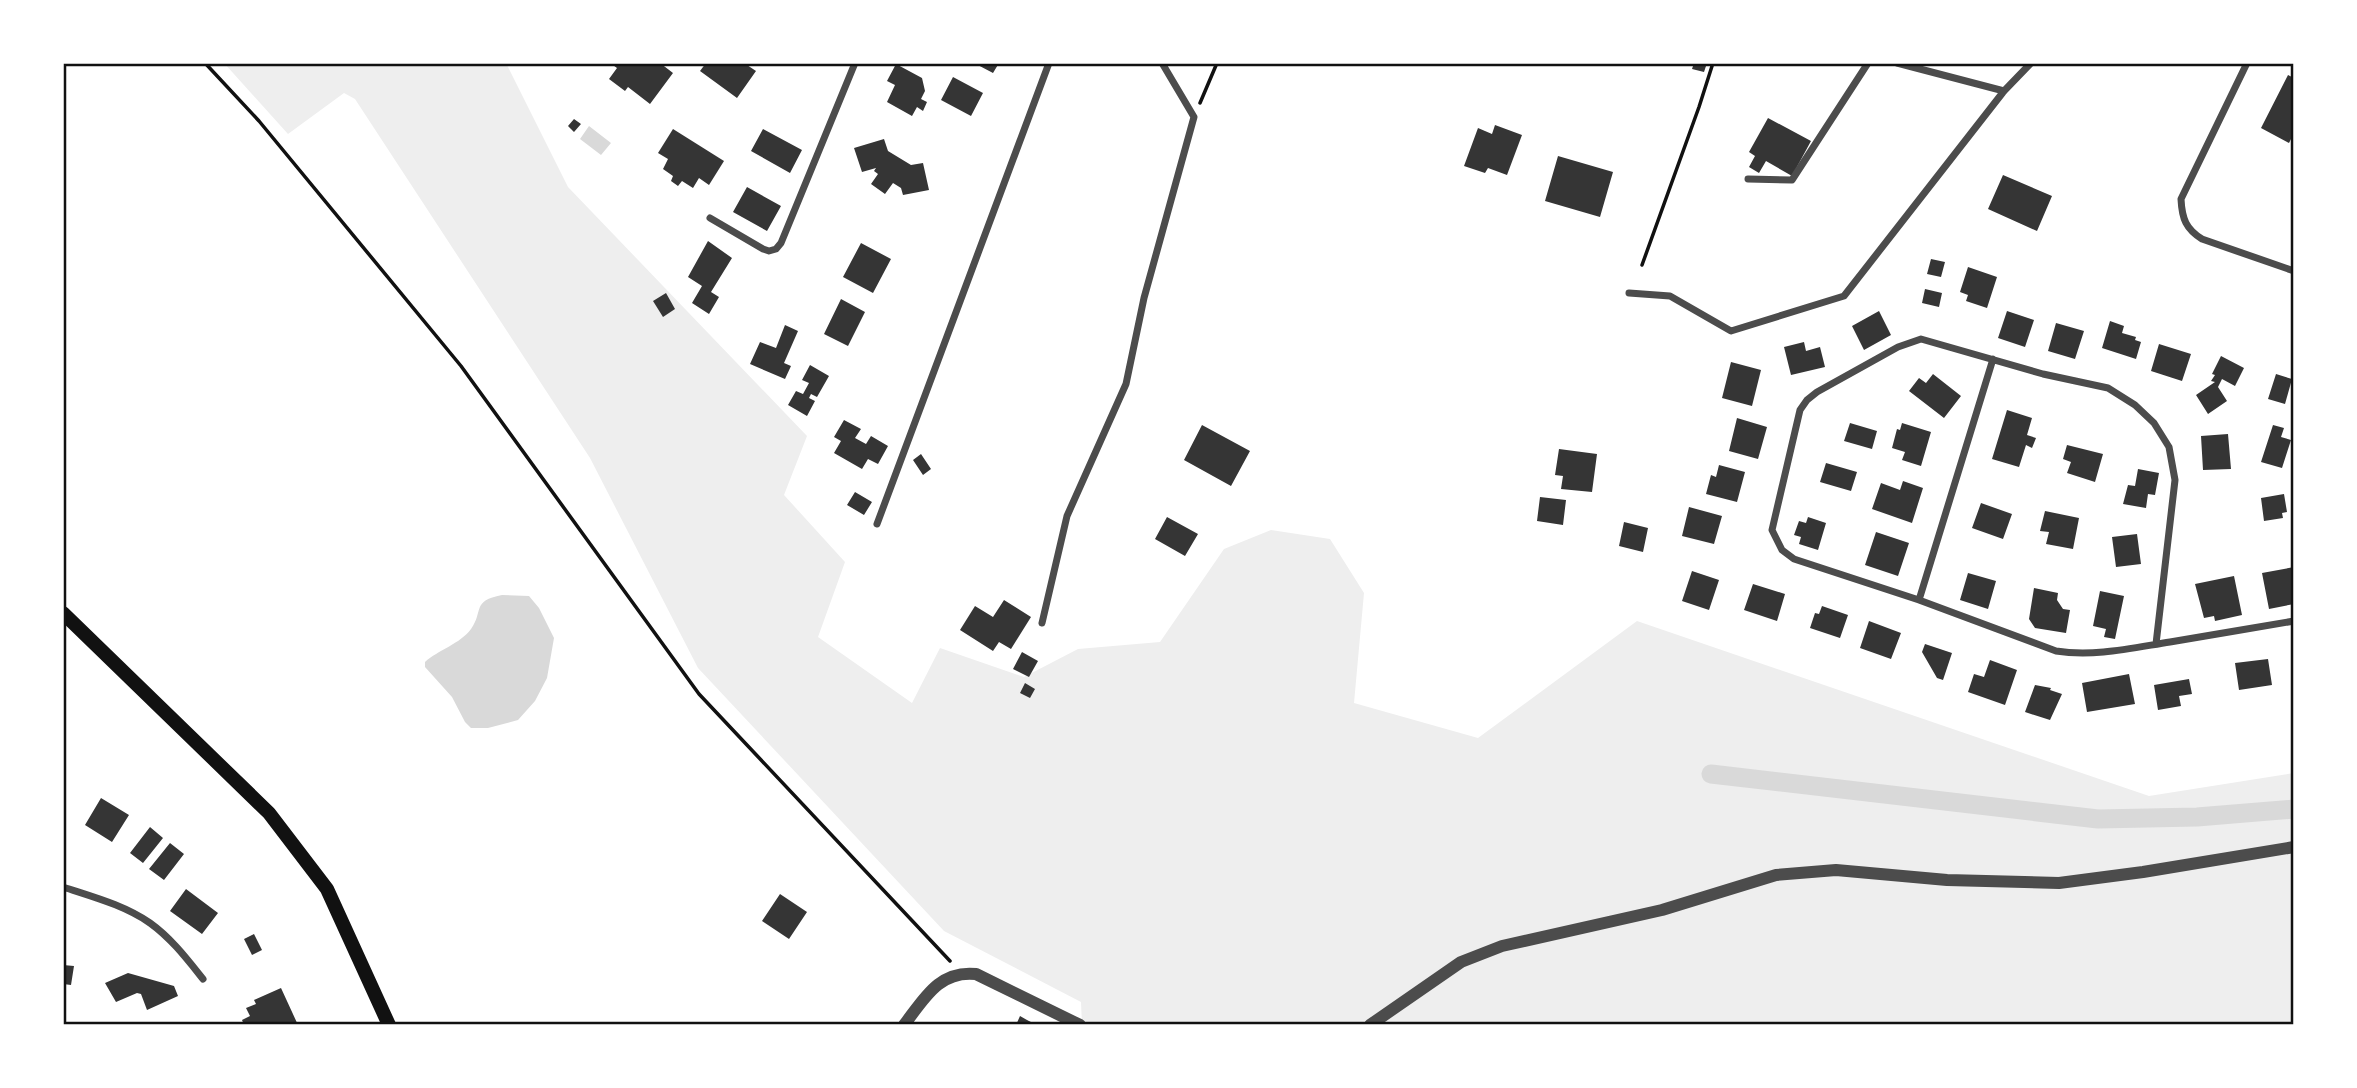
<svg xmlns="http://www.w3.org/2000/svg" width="2357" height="1088" viewBox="0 0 2357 1088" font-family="'PT Sans Narrow',sans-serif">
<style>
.green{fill:#eee}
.water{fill:#d9d9d9}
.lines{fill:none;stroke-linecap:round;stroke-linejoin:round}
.canal{stroke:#d9d9d9;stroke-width:19}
.building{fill:#353535}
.path{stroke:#111;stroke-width:3.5}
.minor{stroke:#4c4c4c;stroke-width:7}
.tertiary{stroke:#4c4c4c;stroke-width:12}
.secondary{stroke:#111;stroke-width:14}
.neatline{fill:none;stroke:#111;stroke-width:2.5}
</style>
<rect width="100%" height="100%" fill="#fff"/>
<!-- green -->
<path class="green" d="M224 63H506L568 187 807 436 784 495 845 562 818 637 912 703 940 648 1024 677 1078 649 1160 642 1224 549 1271 530 1330 539 1364 593 1354 703 1478 738 1637 621 2149 796 2294 773V1025H1082L1081 1002 944 931 698 668 590 458 355 99 344 93 288 134Z"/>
<!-- water -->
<path class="water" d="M589 126 611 143 601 155 580 139Z
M502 595 529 596 539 608 554 638 547 678 535 701 518 720 488 728H471L465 722 452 697 425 667V662C438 650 460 644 471 629 484 611 471 601 502 595Z"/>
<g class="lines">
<!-- canal -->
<path class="canal" d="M1711 774 2098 819 2197 817 2294 809"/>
</g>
<!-- building -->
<path class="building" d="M610 63H660L673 73 650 104 628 87 625 91 609 79 617 68Z
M706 63H729L733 66 736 63H744L756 71 737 98 700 71Z
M974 63H999L993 73Z
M1694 63H1707L1704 72 1692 69Z
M896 64 922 78 925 91 921 99 927 102 923 111 917 107 912 116 887 102 895 85 887 81Z
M2288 75 2294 78V133L2289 143 2261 128Z
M953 77 983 93 971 116 941 100Z
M1768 118 1811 141 1792 176 1766 161 1759 173 1749 167 1755 156 1749 152Z
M574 119 581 124 574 132 568 126Z
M1495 125 1522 135 1507 175 1488 168 1485 173 1464 166 1478 128 1492 134Z
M673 129 724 161 709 185 699 178 693 188 682 181 678 186 671 181 673 176 663 169 668 159 658 153Z
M763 129 802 150 790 173 751 151Z
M884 139 888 151 911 165 923 163 929 190 903 195 901 188 893 183 885 194 871 184 878 174 874 171 876 168 862 172 854 148Z
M1558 156 1613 172 1600 217 1545 201Z
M2003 175 2052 196 2037 231 1988 209Z
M747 187 781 206 767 231 733 212Z
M708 241 732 258 711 292 719 297 709 314 692 303 702 286 688 277Z
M861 243 891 259 873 293 843 277Z
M1931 259 1945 262 1941 277 1927 274Z
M1968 267 1997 277 1987 308 1966 301 1968 295 1960 292Z
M1925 289 1942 293 1939 307 1922 303Z
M666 293 675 309 663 317 653 301Z
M841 299 865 312 848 346 824 334Z
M1879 311 1891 335 1864 350 1852 326Z
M2007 311 2034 320 2025 347 1998 338Z
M2110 321 2124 326 2122 333 2136 337 2135 340 2141 342 2136 359 2102 348Z
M2056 323 2084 331 2075 359 2048 351Z
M785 325 798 331 784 363 791 366 785 379 750 364 760 342 776 348Z
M1804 342 1806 351 1820 347 1825 367 1791 375 1784 347Z
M2159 344 2191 354 2182 381 2151 371Z
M2221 356 2244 368 2235 386 2222 379 2218 387 2227 401 2208 414 2196 395 2215 382 2211 381 2215 375 2212 374Z
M1731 362 1761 370 1752 406 1722 398Z
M810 365 829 376 817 397 811 394 809 398 815 401 807 416 788 405 796 391 803 394 809 383 802 380Z
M1933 374 1961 396 1944 418 1909 391 1919 378 1926 383Z
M2276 374 2292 379 2285 404 2268 399Z
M2007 410 2032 418 2027 435 2036 438 2032 448 2026 445 2019 467 1992 459Z
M1737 418 1767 427 1758 459 1729 451Z
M844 420 861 429 855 438 866 444 871 436 888 446 878 464 868 459 862 469 834 453 841 441 834 437Z
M1850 423 1877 431 1872 449 1844 441Z
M1902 423 1931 432 1921 466 1902 460 1905 452 1892 448 1897 429 1900 430Z
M1202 425 1250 451 1231 486 1184 460Z
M2273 425 2284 428 2281 437 2291 440 2282 468 2261 462Z
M2228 434 2231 469 2203 470 2201 436Z
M2067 445 2103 454 2095 482 2067 473 2071 462 2063 459Z
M1559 449 1597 454 1592 492 1561 489 1563 476 1555 475Z
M921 454 931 469 923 475 913 460Z
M1826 463 1857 472 1851 491 1820 482Z
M1719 465 1745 472 1737 502 1706 494 1711 475 1716 477Z
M2138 469 2159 473 2155 495 2148 494 2146 508 2123 504 2128 485 2135 486Z
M1903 481 1923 488 1912 523 1872 509 1881 483 1900 490Z
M855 492 872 502 864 515 847 505Z
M2284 494 2287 512 2282 513 2283 518 2264 521 2261 498Z
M1540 497 1566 500 1563 525 1537 521Z
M1981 503 2012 514 2003 539 1972 528Z
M1689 507 1722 516 1714 544 1682 536Z
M2045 511 2079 518 2073 549 2046 544 2049 532 2040 531Z
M1167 517 1198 534 1185 556 1155 539Z
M1808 517 1826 523 1818 550 1799 544 1801 537 1794 535 1799 521 1806 523Z
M1624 522 1648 528 1643 552 1619 546Z
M1876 532 1909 543 1898 576 1865 565Z
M2137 534 2141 564 2116 567 2112 537Z
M2294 567V604L2269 609 2262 573Z
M1692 571 1719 580 1709 610 1682 601Z
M1968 573 1996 581 1988 609 1960 600Z
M2234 576 2242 615 2215 621 2214 616 2204 618 2195 584Z
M1753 584 1785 594 1777 621 1744 610Z
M2034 588 2058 593 2057 600 2063 609 2070 610 2066 633 2035 628 2029 619Z
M2100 591 2124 596 2115 639 2104 637 2106 629 2093 626Z
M1004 600 1031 617 1011 649 999 642 993 651 960 630 975 606 993 617Z
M1822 606 1848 615 1840 638 1810 628 1815 613 1819 614Z
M1869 621 1901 633 1891 659 1860 648Z
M1925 644 1952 653 1943 680 1937 678 1922 652Z
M1022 652 1038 661 1029 677 1013 669Z
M2268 659 2272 685 2239 690 2235 663Z
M1990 660 2017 670 2005 705 1968 692 1974 674 1984 677Z
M2129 674 2135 704 2087 712 2082 683Z
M2189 679 2192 694 2179 696 2181 706 2158 710 2154 685Z
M1025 683 1035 689 1030 698 1020 693Z
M2035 685 2051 688 2050 690 2062 694 2050 720 2025 712Z
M101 798 129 815 112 842 85 825Z
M150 827 163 838 143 863 130 853Z
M170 843 184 854 164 880 149 869Z
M186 889 218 913 202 934 170 911Z
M780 894 807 912 789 939 762 921Z
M254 934 262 950 252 955 244 939Z
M63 965 74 966 71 985 63 984Z
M128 973 174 986 178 996 147 1010 141 994 137 993 116 1002 105 983Z
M281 988 298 1025H244L242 1020 250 1016 246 1008 256 1004 254 1000Z
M1020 1016 1027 1020 1037 1025H1016Z"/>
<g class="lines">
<!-- path -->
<path class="path" d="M205 63 259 121 461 366 699 694 950 961
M1200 103 1217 63
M1642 265 1699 107 1713 63"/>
<!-- minor -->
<path class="minor" d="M1897 63 2004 91
M2247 63 2181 199C2182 219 2186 229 2202 239L2294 271
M1748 179 1792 180 1868 63
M710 218 763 249 769 251 776 249 781 243 855 63
M1629 293 1670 296 1731 331 1844 296 2004 91 2031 63
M877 524 1049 63
M1919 600 1993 359
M1042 623 1067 516 1126 384 1144 298 1194 117 1162 63
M2156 644 2175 480 2169 447 2154 423 2135 405 2108 388 2043 374 1921 339 1898 347 1817 392 1807 400 1800 410 1772 530 1782 550 1794 559 1919 600 2056 651C2094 657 2132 648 2170 642 2211 635 2253 628 2294 621
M63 887C93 897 124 905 150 923 171 938 187 959 203 979"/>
<!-- tertiary -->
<path class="tertiary" d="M904 1025C924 999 939 970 976 974L1080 1025
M1370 1025 1461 962 1502 946 1662 910 1776 875 1836 870 1947 880 2059 883 2143 872 2294 847"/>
<!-- secondary -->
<path class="secondary" d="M63 613 269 813 327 889 389 1025"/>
</g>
<!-- border -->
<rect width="2357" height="1088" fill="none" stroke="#ffffff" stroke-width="130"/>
<rect x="65" y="65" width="2227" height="958" class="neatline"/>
</svg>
